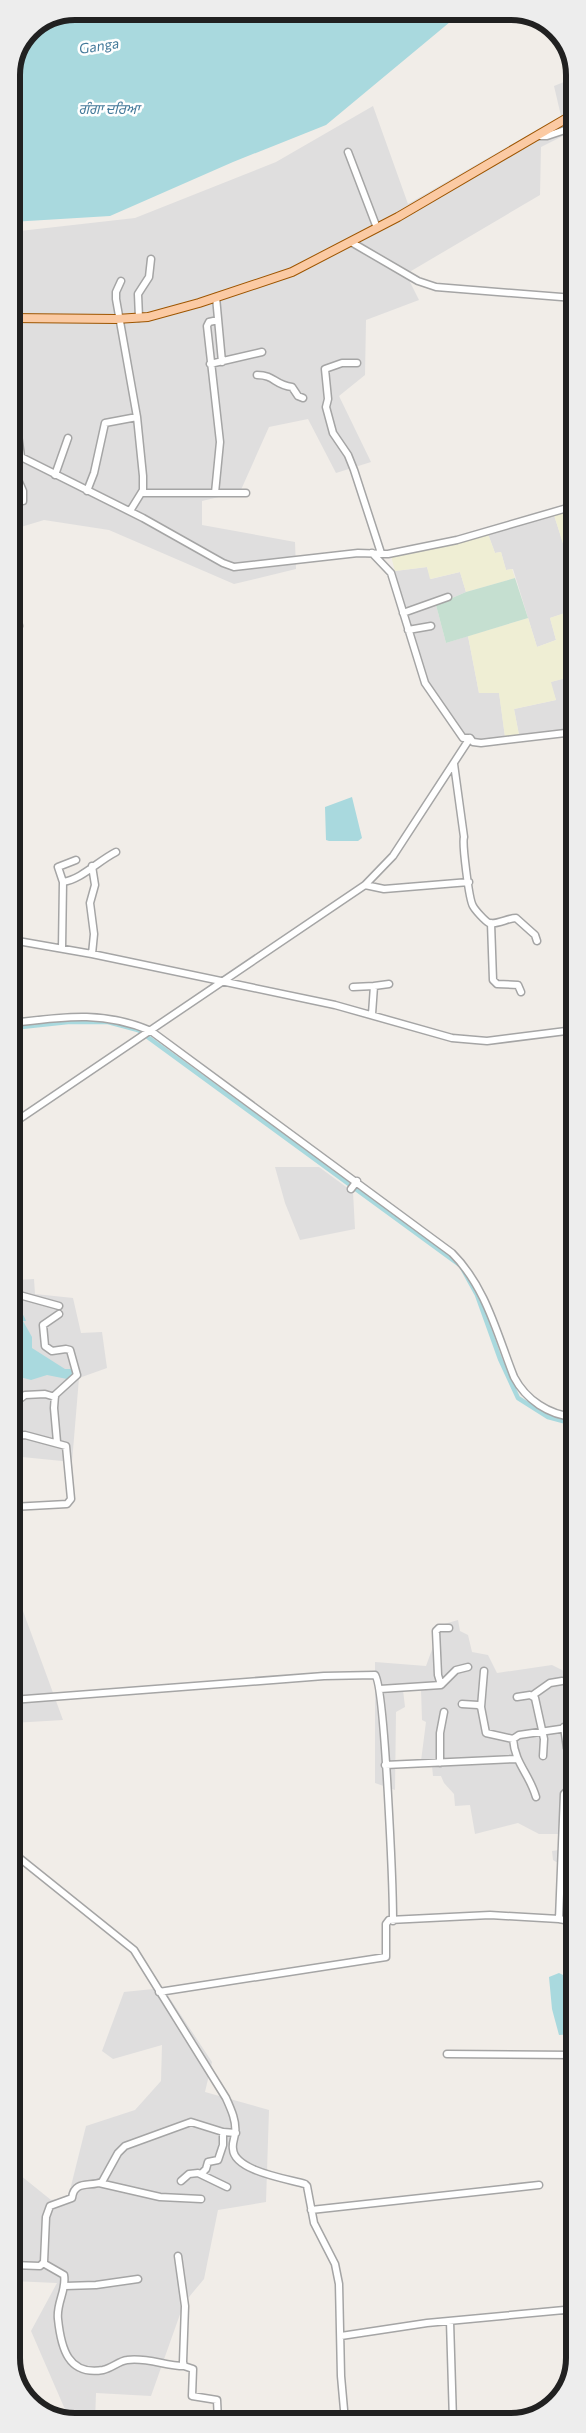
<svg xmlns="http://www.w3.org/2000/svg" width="586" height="2433" viewBox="0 0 586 2433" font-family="Commissioner,'Noto Sans Gurmukhi',sans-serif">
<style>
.residential{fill:#dfdede}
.farmland{fill:#efeed4}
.wetland{fill:#c5dfd0}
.water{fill:#a9d9de}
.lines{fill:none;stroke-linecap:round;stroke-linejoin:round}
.canal{stroke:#a9d9de;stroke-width:4.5}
.minor-casing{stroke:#a5a5a5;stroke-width:9}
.major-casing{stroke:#9d5501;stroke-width:10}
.minor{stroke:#fff;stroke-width:6}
.major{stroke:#fbcaa3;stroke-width:8}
.labels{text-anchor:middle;stroke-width:5;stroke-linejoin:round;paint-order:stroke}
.water-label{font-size:14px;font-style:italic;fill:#447a9a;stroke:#fff}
.rim{fill:none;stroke:#212121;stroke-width:6}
</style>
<rect width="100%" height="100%" fill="#f1ede8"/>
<!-- residential -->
<path class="residential" d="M574 78V145L569 133 541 147 540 195 406 274 419 300 366 320 365 375 339 396 371 462 336 473 308 419 269 427 240 492 202 501V525L295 542 296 569 234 584 109 530 44 520 11 530V232L135 218 276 162 373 106 408 204 561 116 554 86Z
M554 515 574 578V610L550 618 556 640 537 647 513 569 506 570 501 552 495 553 488 534Z
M427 567 431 579 460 572 466 592 436 605 446 643 468 636 479 693 499 692 505 737 485 740 467 737 433 693 416 649 395 571Z
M574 676V729L519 735 514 709 556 700 550 682Z
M275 1167H319L353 1192 355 1229 300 1240 285 1203Z
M12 1240 16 1280 34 1279 35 1294 73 1298 81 1333 102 1332 107 1368 79 1378 72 1462 12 1456Z
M12 1581 63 1720 12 1723Z
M458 1620 460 1631 468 1635 472 1652 488 1655 497 1673 552 1665 574 1676V1873L553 1860 552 1851 559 1850 558 1834H539L518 1823 475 1834 470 1805 455 1806 454 1794 444 1783 441 1776H433L432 1766 421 1761 426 1722 422 1720 421 1689 403 1690 405 1707 396 1712 395 1790 375 1783V1662L426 1666 441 1625Z
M163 1988 212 2062 205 2092 269 2110 266 2202 218 2210 204 2279 184 2303 151 2396 96 2393 95 2422 70 2421 31 2331 57 2283 12 2281V2172L15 2171 51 2200 61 2199 69 2194 86 2126 135 2110 161 2081 162 2045 113 2059 102 2051 124 1992Z"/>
<!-- farmland -->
<path class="farmland" d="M574 510V578L554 515Z
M488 534 495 553 501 552 506 570 512 569 515 578 466 592 460 572 430 579 427 567 395 571 391 556 453 545Z
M574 610V676L551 682 556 700 514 709 519 735 505 737 499 693H479L468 636 528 618 537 647 556 640 550 618Z"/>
<!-- wetland -->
<path class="wetland" d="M515 578 528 618 446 643 436 605 466 592Z"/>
<!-- water -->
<path class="water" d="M75 11 462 12 326 125 233 162 110 216 11 222V74L30 30Z
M352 797 362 838 358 841H329L326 840 325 807Z
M12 1311C20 1311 23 1312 26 1321H23L32 1337V1348L65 1369H72L76 1375 67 1379 47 1375 31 1380 20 1377 12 1384Z
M559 1973 567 1977 571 1974 575 1976V2034L559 2035 552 2009 549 1977Z"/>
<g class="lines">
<!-- canal -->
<path class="canal" d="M12 1028 68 1022H108L138 1030 461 1266 477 1295 500 1359 518 1398 548 1417 574 1424"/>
<!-- minor casing -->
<g class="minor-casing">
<path id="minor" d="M538 136H547L574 127
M348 152 377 228
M351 242 418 281 436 287 574 298
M121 281 116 292V299L137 417 143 476V490L130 511
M216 297 222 362
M139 318 138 294 149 277 151 259
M357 363H342L325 369 328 399 326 407 333 433 348 455 354 470 381 553
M210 364 262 352
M257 375C275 375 274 385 292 387L298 396 303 398
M13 397 21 457
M11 452 143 518 223 563 234 567 358 553 388 554 457 540 574 506
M11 464 23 491V501L11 502
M55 475 68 438
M87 491 94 473 105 423 137 417
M142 493H246
M215 493 220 442 207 326 209 322 218 320
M372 553 391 573 425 683 463 738H470L473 742 481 743 574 732
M12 590 19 626 17 630 12 631
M403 613 448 597
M408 630 431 626
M454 764 464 837C462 843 469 900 473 906 475 910 485 921 489 923 497 925 508 918 516 918L535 935 537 941
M92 866 95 885 90 903 94 934 92 954
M63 882 58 867 76 860
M365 885 384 889 469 882
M491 923 493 980 497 984 518 985 521 992
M12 940 92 954 335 1005 452 1038 487 1041 574 1030
M62 948 63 882C82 879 98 861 116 852
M374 986 389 984
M353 987 374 986 372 1014
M12 1023C62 1017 102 1010 151 1031L452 1253C486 1287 497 1334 514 1377 526 1400 549 1415 574 1417
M12 1124 365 885 393 856 470 738
M351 1189 357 1181
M12 1293 59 1306
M12 1405 25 1395 45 1394 55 1397
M570 1426 574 1476
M12 1436 25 1435 66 1446 71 1499 67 1504 12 1507
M57 1442 54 1408 55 1395 77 1375 70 1350 66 1349 52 1351 45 1346 43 1325 59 1314
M441 1685 438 1675 436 1631 439 1628H449
M380 1689 441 1685 456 1670 468 1667
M533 1695 550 1683 562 1681
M517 1697 530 1695 535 1698 544 1739 543 1756
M12 1700 324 1676 375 1675C385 1686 393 1892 393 1921
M462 1704 478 1705 481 1707 486 1733 513 1739
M481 1707 484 1671
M564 1727 567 1748 574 1751
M440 1763V1733L444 1712
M385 1765 516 1759
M536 1797C529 1773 515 1764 513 1739L519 1735 574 1727
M12 1852 134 1950 226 2098C231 2109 237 2122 235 2134 234 2140 232 2144 233 2149 234 2171 288 2179 305 2184L307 2186 314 2223 335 2264 339 2284 341 2376 345 2421
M559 1919 575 1922
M159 1992 386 1957V1924L389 1920 490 1915 559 1919 564 1794 568 1790 574 1788
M447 2054 575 2055
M201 2174 206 2169 208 2162 218 2160 223 2145V2132
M181 2181 189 2174 198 2173 227 2187
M99 2183 160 2197 201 2199
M311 2210 539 2185
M178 2256 185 2306 183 2362 184 2366 193 2369 192 2396 217 2400 218 2421
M43 2263 64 2275C67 2290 56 2303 58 2319 61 2348 68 2376 103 2370 112 2368 119 2361 127 2360 147 2357 165 2366 184 2366
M12 2265 40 2266 44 2262 46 2217 50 2206 72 2198C74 2180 90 2187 102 2182L118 2153 125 2146 191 2122 223 2132 236 2133
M65 2286 96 2285 138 2279
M573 2309 575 2320
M450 2321 453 2421
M341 2336 427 2323 575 2309"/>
</g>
<!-- major casing -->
<g class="major-casing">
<path id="major" d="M11 318 116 319 148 317 199 303 292 272 398 217 574 114"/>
</g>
<!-- minor -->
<use href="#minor" class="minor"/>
<!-- major -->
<use href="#major" class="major"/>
</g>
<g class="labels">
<!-- water labels -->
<g class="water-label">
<text transform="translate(99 46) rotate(-9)" y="5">Ganga</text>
<text x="109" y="114">ਗੰਗਾ ਦਰਿਆ</text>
</g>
</g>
<!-- crop -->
<path d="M0 0H586V2433H0ZM75 20H511A55 55 0 0 1 566 75V2358A55 55 0 0 1 511 2413H75A55 55 0 0 1 20 2358V75A55 55 0 0 1 75 20Z" fill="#ededed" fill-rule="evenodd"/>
<path class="rim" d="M75 20H511A55 55 0 0 1 566 75V2358A55 55 0 0 1 511 2413H75A55 55 0 0 1 20 2358V75A55 55 0 0 1 75 20Z"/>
</svg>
